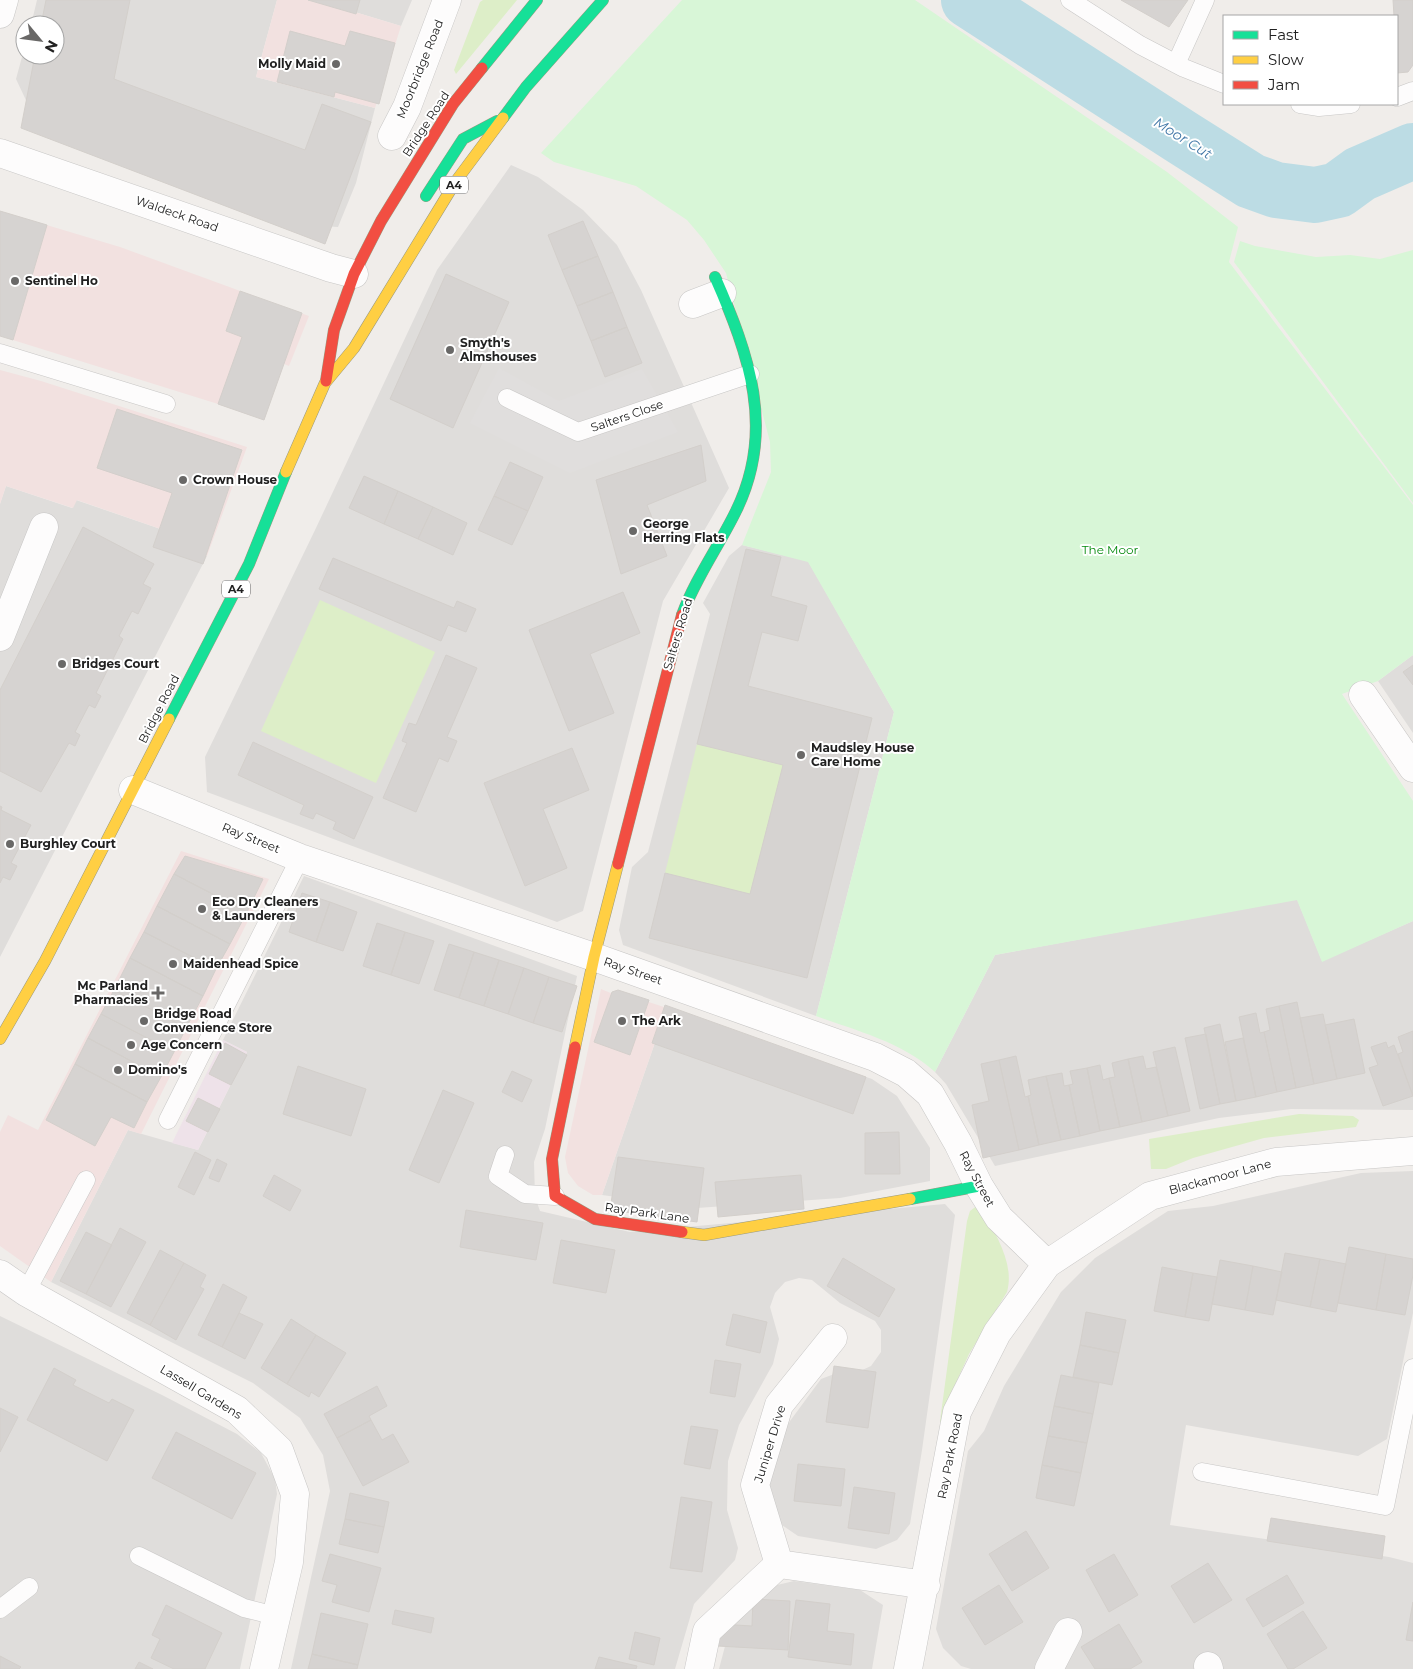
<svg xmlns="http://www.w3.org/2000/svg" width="1413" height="1669" viewBox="0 0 1413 1669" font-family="Montserrat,sans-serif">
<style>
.residential{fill:#dfdddb}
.commercial{fill:#f2e1e0}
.industrial{fill:#eee2e9}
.grass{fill:#ddeec8}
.park{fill:#d8f6d7}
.parking{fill:#e0dedd}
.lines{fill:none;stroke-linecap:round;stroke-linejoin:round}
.river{stroke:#bcdce4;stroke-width:56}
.building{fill:#d6d3d1;stroke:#d3cfcb}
.lane-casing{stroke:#c8c7c6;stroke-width:19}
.street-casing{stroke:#c8c7c6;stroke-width:29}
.fast-casing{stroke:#9a9a80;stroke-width:12}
.slow-casing{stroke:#9a9a80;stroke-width:12}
.jam-casing{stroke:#9a9a80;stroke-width:12}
.lane{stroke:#fdfcfc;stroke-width:18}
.street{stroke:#fdfcfc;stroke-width:28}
.fast{stroke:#16e098;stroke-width:11}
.slow{stroke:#ffcf43;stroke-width:11}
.jam{stroke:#f24e42;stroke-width:11}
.poi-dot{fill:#696867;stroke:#fff;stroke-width:2}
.labels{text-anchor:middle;stroke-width:4;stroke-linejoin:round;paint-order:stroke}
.shield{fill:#fff;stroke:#646464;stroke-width:1}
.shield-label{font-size:11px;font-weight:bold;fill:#212121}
.poi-label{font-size:12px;font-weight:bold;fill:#212121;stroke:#fff;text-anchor:start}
.street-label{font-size:12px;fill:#212121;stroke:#fff}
.park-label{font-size:12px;fill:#058a0d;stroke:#fff}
.water-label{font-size:14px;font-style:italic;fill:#4177a7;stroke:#fff}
</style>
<rect width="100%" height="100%" fill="#f0edea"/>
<!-- residential -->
<path class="residential" d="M37 0H277L256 77 375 108 356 183 338 227 286 224 40 130 16 79 25 46V55H55V25H31Z
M315 0H412L401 26Z
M511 165 538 177 583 210 617 245 641 290 729 488 663 601 583 911 557 922 207 792 205 757 316 528 437 270Z
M6 486 72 508 76 500 178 535 176 540 207 556 0 957V504Z
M742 545 808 561 894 712 816 1016 623 945 619 930 632 867 648 852 710 614 703 603 729 556Z
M1413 655V733L1378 681Z
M304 876 577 976 545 1129 534 1162 535 1197 540 1211 630 1232 945 1204 955 1215 922 1450 910 1524 897 1540 876 1549 798 1536 779 1523 769 1493 773 1463 780 1440 790 1421 821 1379 837 1373 858 1372 871 1366 881 1352V1330L875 1321 840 1303 812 1280 799 1278 785 1282 775 1293 770 1307 779 1339 773 1364 739 1425 728 1461 727 1510 738 1548 735 1560 694 1604 675 1669H291L330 1491 323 1455 300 1418 253 1383 51 1282 128 1130 198 1150 247 1052 223 1040Z
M1297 899 1322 961 1413 921V1110L1291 1109 1219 1118 995 1166 946 1084 935 1072 995 955Z
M667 1008 872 1079 897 1096 930 1148V1181L840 1198 697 1208 602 1195Z
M1413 1171V1313L1387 1439 1358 1456 1186 1425 1170 1525 1389 1557 1413 1563V1669H971L961 1666 943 1648 936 1629 968 1451 984 1431 1004 1386 1061 1292 1095 1258 1168 1211 1213 1206 1361 1173Z
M0 1316 162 1395 237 1434 261 1453 275 1479 277 1494 240 1669H0Z
M794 1581 860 1590 883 1605 872 1669H719L729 1631 745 1611 773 1586Z"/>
<!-- commercial -->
<path class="commercial" d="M277 0H315L401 26 375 108 256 77Z
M0 211 120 247 309 316 289 366 284 364 264 420 218 404 0 336Z
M0 370 41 381 247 447 207 556 175 540 178 535 77 500 73 508 6 486 0 504Z
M181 851 269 879 141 1134 128 1130 51 1282 0 1246V1132L8 1115 38 1130Z
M601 989 613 994 618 992 667 1008 602 1195H593L578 1186 568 1173 565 1157Z"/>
<!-- industrial -->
<path class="industrial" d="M223 1040 247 1052 198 1150 172 1143Z"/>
<!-- grass -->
<path class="grass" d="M483 0H517L456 74 454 70 480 2Z
M320 600 435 652 376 783 261 731Z
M697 744 783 765 750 894 665 873Z
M1299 1114 1353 1116 1359 1120 1356 1127 1264 1138 1193 1158 1166 1169H1151L1149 1139Z
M978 1205 983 1209C995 1235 1015 1263 1007 1292L969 1354 954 1387 942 1426 940 1421 967 1221 970 1211Z"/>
<!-- park -->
<path class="park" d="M682 0H915L1167 172 1238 227 1229 262 1413 505V655L1378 681 1342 694 1413 801V921L1322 962 1297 900 995 955 935 1072C902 1042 857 1031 816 1016L894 712 808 562 742 545 771 472 770 442 726 273 704 240 687 220 636 186 554 162 541 153Z
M1240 241 1255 246 1316 257 1350 255 1380 259 1413 250V503L1234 262Z"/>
<!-- parking -->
<path class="parking" d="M499 368 559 401 642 369 678 432 570 473 470 423Z"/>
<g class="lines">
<!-- river -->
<path class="river" d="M969 0 1183 138 1251 181 1276 190 1315 195 1338 190 1360 174 1413 151"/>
</g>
<!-- building -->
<path class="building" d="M46 0H130L114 79 305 150 322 104 371 122 325 244 21 128 35 55H55V25H41Z
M308 0H360L356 14Z
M1121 0H1188L1169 27Z
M1393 0H1413V65L1408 72 1397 73V16H1394Z
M290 31 345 46 350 31 395 43 379 104 335 92 334 97 277 82Z
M0 211 47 225 13 340 0 336Z
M583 221 598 256 562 270 548 235Z
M598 256 613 292 577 306 562 270Z
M446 274 509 302 453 428 390 399Z
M240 291 302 313 264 420 218 404 242 337 226 331Z
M613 292 627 327 591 341 577 306Z
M627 327 642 363 605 377 591 341Z
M117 409 242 450 203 564 153 547 172 493 97 468Z
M701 445 706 481 647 505 667 556 621 574 596 480Z
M510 462 543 477 528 511 494 496Z
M364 476 398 491 384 524 349 508Z
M398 491 433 507 418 539 384 524Z
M494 496 528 511 512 545 478 530Z
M433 507 467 523 453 555 418 539Z
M83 527 154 564 143 584 151 588 138 614 132 611 119 636 123 639 96 693 101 696 95 708 89 705 75 732 80 735 75 746 69 743 41 792 0 771V690Z
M746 549 781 557 771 596 807 606 798 641 762 632 748 686 872 718 807 978 649 938 665 873 750 894 783 765 697 744Z
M333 558 454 608 457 601 476 609 466 632 448 625 441 641 319 589Z
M623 592 640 633 590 654 614 713 569 731 529 630Z
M446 655 477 668 447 737 457 741 448 762 439 758 416 812 383 798 407 743 402 741 409 723 416 725Z
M1413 665V685L1403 672Z
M253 742 373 797 354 839 333 829 336 822 316 813 313 819 300 814 304 805 238 775Z
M572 748 589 790 543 809 567 868 525 886 484 783Z
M0 806 2 807 1 810 31 825 11 863 17 866 10 880 3 877 0 883Z
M185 856 263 879 247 912 174 874Z
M174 874 247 912 230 944 157 906Z
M302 893 330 902 316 942 289 932Z
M330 902 357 912 343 951 316 942Z
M157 906 230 944 216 969 144 932Z
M377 923 405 932 391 975 363 966Z
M144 932 216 969 203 996 130 958Z
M405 932 434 941 419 984 391 975Z
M449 944 474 952 459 998 434 990Z
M474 952 499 960 484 1006 459 998Z
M130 958 203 996 186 1028 114 990Z
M499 960 524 968 508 1014 484 1006Z
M524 968 549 977 533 1023 508 1014Z
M549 977 577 986 562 1032 533 1023Z
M114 990 186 1028 174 1052 101 1014Z
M618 990 649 1000 630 1055 594 1042 612 992Z
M1297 1002 1314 1084 1296 1088 1279 1006Z
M665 1005 866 1077 853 1114 652 1043Z
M1279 1006 1296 1088 1277 1092 1264 1032 1270 1030 1266 1009Z
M1256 1013 1260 1033 1264 1032 1277 1092 1256 1097 1239 1017Z
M101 1014 174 1052 161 1077 88 1038Z
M1323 1014 1337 1079 1314 1084 1300 1018Z
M1354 1019 1365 1073 1337 1079 1325 1025Z
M1220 1024 1236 1101 1220 1104 1204 1028Z
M1413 1031V1096L1398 1054 1403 1052 1398 1037Z
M1206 1034 1220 1104 1200 1109 1185 1038Z
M88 1038 161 1077 147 1102 75 1064Z
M1243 1038 1256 1097 1236 1101 1225 1042Z
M1386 1042 1388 1048 1394 1045 1413 1096 1383 1106 1369 1068 1378 1065 1371 1047Z
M225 1043 247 1055 231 1085 209 1074Z
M1175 1047 1190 1111 1168 1116 1153 1052Z
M1016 1056 1025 1097 1028 1096 1039 1145 1019 1150 999 1060Z
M1143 1056 1146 1069 1156 1067 1168 1116 1142 1122 1128 1059Z
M1128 1059 1142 1122 1120 1127 1109 1078 1115 1077 1112 1063Z
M999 1060 1019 1150 983 1158 972 1105 989 1101 981 1064Z
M75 1064 147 1102 134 1128 111 1117 95 1146 46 1120Z
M1100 1065 1103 1080 1109 1078 1120 1127 1100 1131 1087 1068Z
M298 1066 366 1089 351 1136 283 1114Z
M1087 1068 1100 1131 1080 1136 1069 1085 1073 1084 1070 1071Z
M512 1071 532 1080 522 1102 502 1092Z
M1062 1073 1064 1086 1069 1085 1080 1136 1061 1140 1046 1076Z
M1046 1076 1061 1140 1039 1145 1028 1096 1031 1095 1028 1080Z
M443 1090 474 1103 439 1183 409 1170Z
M198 1098 220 1109 208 1132 186 1121Z
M899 1132 900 1174H865V1133Z
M195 1152 211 1160 194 1195 178 1187Z
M618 1157 704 1168 697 1222 610 1210Z
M217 1159 227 1164 219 1182 209 1178Z
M274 1175 301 1190 290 1211 263 1196Z
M801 1175 804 1209 718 1217 715 1182Z
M466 1210 543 1223 536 1260 460 1247Z
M120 1228 146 1242 111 1307 86 1294Z
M86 1232 112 1245 86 1294 60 1281Z
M561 1240 615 1250 606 1293 553 1283Z
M1349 1247 1386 1254 1376 1310 1338 1303Z
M160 1250 184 1263 150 1325 127 1313Z
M1285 1253 1320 1259 1310 1307 1276 1300Z
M1386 1254 1413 1259V1275L1405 1315 1376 1310Z
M843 1258 895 1289 879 1317 827 1286Z
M1320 1259 1346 1264 1336 1312 1310 1307Z
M1220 1260 1253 1266 1245 1310 1212 1304Z
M184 1263 206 1275 200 1287 204 1289 176 1340 150 1325Z
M1253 1266 1282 1272 1273 1315 1245 1310Z
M1162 1267 1193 1273 1185 1317 1154 1311Z
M1193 1273 1217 1277 1209 1321 1185 1317Z
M223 1284 247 1297 222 1347 198 1335Z
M1086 1312 1126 1320 1119 1353 1080 1345Z
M239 1313 263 1324 245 1359 222 1347Z
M733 1314 767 1322 760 1353 726 1345Z
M291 1319 316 1335 287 1384 261 1368Z
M316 1335 346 1353 319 1397 311 1392 309 1397 287 1384Z
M1080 1345 1119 1353 1112 1385 1073 1377Z
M715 1360 741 1364 735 1397 710 1393Z
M834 1366 876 1372 868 1428 826 1422Z
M54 1368 76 1380 73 1385 109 1403 112 1399 134 1410 107 1461 27 1420Z
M1061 1375 1099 1383 1093 1414 1054 1406Z
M377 1386 387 1406 369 1416 371 1420 337 1438 324 1414Z
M1054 1406 1093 1414 1087 1443 1048 1436Z
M0 1408 18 1417 0 1452Z
M371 1420 382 1440 393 1434 409 1462 363 1486 337 1438Z
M691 1426 718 1430 710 1469 684 1464Z
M176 1432 256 1473 232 1519 152 1478Z
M1048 1436 1087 1443 1081 1473 1042 1465Z
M798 1464 845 1469 841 1506 794 1501Z
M1042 1465 1081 1473 1074 1506 1036 1498Z
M854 1487 895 1493 889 1534 848 1528Z
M350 1493 389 1502 384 1527 345 1519Z
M681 1497 712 1502 702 1572 670 1568Z
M1271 1518 1385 1536 1382 1559 1267 1541Z
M345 1519 384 1527 378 1553 339 1544Z
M1026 1531 1049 1568 1012 1591 989 1554Z
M330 1554 381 1568 369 1612 332 1602 337 1585 322 1581Z
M1114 1554 1138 1595 1109 1612 1086 1570Z
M1208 1563 1232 1600 1194 1623 1171 1586Z
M1287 1575 1304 1603 1263 1627 1246 1599Z
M999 1585 1023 1622 985 1645 962 1608Z
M753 1599 790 1601 788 1650 718 1646 719 1624 752 1626Z
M796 1600 830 1604 827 1631 854 1634 851 1665 788 1657Z
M1413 1602V1641L1406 1640Z
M166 1605 222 1633 205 1669H174L151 1658 160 1639 152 1635Z
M395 1610 434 1618 431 1633 392 1624Z
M1303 1611 1327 1648 1293 1669H1288L1267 1634Z
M321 1613 368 1624 358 1665 312 1654Z
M1119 1624 1142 1662 1130 1669H1095L1081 1647Z
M635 1632 660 1638 654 1665 629 1659Z
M312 1654 358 1665 357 1669H308Z
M0 1656 21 1667 19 1669H0Z
M599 1657 637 1666 636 1669H595Z
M139 1662 153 1669H135Z"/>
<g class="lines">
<!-- lane casing -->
<g class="lane-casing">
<path id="lane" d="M1070 0 1140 45 1184 68 1224 84
M1176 64 1205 0
M1397 97 1413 91
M1300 104 1319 107 1351 104
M0 353 166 404
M507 398 578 432 750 374
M168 1120 300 858
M505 1155 498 1176 525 1194 555 1196
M26 1292 86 1180
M1202 1472 1385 1506 1413 1368
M139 1556 244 1608 276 1616
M0 1609 29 1587"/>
</g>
<!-- street casing -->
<g class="street-casing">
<path id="street" d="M0 14 4 0
M392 136 407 107 447 0
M0 153 331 268 354 274
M693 304 722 293
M0 637 44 527
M1363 695 1413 768
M133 790 300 858 594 957 875 1057 906 1073 930 1094 958 1143 979 1186 999 1218 1047 1264
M0 1274 26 1292 237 1410 279 1450 295 1494 289 1562 264 1669
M833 1338 779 1405 755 1485 779 1564 926 1585
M1208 1666 1209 1669
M699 1669 707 1631 779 1564
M908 1669 957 1412 997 1333 1047 1264 1150 1196 1276 1162 1413 1151
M1049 1669 1068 1632"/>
</g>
<!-- fast casing -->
<g class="fast-casing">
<path id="fast" d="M482 68 537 0
M503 118 526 87 603 0
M426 196 463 139 497 121
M682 615C695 579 719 546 736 511 776 430 749 354 715 277
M169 719 249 564 286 472
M910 1199 979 1186"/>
</g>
<!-- slow casing -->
<g class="slow-casing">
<path id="slow" d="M286 472 325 383 354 348 456 181 503 118
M0 1039 45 961 169 719
M575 1047 594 957 618 864
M682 1232 704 1235 910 1199"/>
</g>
<!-- jam casing -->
<g class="jam-casing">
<path id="jam" d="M326 381 334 330 354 274 381 221 453 104 482 68
M618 864 682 615
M575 1047 552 1159 555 1196 595 1219 682 1232"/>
</g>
<!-- lane -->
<use href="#lane" class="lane"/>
<!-- street -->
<use href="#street" class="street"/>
<!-- fast -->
<use href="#fast" class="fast"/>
<!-- slow -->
<use href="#slow" class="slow"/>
<!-- jam -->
<use href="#jam" class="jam"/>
</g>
<!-- markers -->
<g class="poi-dot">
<circle cx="336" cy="64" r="5"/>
<circle cx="15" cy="281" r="5"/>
<circle cx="450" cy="350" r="5"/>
<circle cx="183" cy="480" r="5"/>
<circle cx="633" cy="531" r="5"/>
<circle cx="62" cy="664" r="5"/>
<circle cx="801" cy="755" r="5"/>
<circle cx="10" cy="844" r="5"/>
<circle cx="202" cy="909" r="5"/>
<circle cx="173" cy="964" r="5"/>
<path d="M155.5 985.5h5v5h5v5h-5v5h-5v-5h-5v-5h5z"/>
<circle cx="144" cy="1021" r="5"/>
<circle cx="622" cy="1021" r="5"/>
<circle cx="131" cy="1045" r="5"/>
<circle cx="118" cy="1070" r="5"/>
</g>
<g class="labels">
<!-- shield labels -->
<g class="shield">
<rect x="440" y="176.5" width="28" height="17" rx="4"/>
<rect x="222" y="580.5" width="28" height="17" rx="4"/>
</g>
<g class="shield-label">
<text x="454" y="189">A4</text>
<text x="236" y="593">A4</text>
</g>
<!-- poi labels -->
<g class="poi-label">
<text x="326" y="68" text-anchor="end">Molly Maid</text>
<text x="25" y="285">Sentinel Ho</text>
<text x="460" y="347">Smyth's<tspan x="460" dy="14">Almshouses</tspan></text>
<text x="193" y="484">Crown House</text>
<text x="643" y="528">George<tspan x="643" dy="14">Herring Flats</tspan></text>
<text x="72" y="668">Bridges Court</text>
<text x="811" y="752">Maudsley House<tspan x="811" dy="14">Care Home</tspan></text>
<text x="20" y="848">Burghley Court</text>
<text x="212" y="906">Eco Dry Cleaners<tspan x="212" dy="14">&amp; Launderers</tspan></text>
<text x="183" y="968">Maidenhead Spice</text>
<text x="148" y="990" text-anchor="end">Mc Parland<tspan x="148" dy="14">Pharmacies</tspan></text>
<text x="154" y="1018">Bridge Road<tspan x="154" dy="14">Convenience Store</tspan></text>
<text x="632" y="1025">The Ark</text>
<text x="141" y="1049">Age Concern</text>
<text x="128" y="1074">Domino's</text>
</g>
<!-- street labels -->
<g class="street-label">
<text transform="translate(420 69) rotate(-68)" y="4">Moorbridge Road</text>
<text transform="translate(426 124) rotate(-57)" y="4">Bridge Road</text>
<text transform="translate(177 214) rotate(19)" y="4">Waldeck Road</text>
<text transform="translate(627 416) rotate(-19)" y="4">Salters Close</text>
<text transform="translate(678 634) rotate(-73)" y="4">Salters Road</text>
<text transform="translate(159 709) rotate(-63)" y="4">Bridge Road</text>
<text transform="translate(251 838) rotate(22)" y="4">Ray Street</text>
<text transform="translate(633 971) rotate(19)" y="4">Ray Street</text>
<text transform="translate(1220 1177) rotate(-15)" y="4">Blackamoor Lane</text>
<text transform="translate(977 1179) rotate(62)" y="4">Ray Street</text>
<text transform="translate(647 1213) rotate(8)" y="4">Ray Park Lane</text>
<text transform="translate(201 1392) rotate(31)" y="4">Lassell Gardens</text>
<text transform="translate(770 1444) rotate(-73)" y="4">Juniper Drive</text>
<text transform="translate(950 1456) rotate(-79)" y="4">Ray Park Road</text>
</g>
<!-- park labels -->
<g class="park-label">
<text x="1110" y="554">The Moor</text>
</g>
<!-- water labels -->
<g class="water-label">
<text transform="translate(1183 138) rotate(32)" y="5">Moor Cut</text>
</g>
</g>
<!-- legend -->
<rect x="1223" y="15" width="175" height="90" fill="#ffffff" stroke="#a6a6a6"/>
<rect x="1233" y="31" width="25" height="8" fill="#16e098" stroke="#a6a6a6"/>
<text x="1268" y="40" font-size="15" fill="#212121">Fast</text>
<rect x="1233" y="56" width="25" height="8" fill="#ffcf43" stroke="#a6a6a6"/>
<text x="1268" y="65" font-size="15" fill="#212121">Slow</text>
<rect x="1233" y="81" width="25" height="8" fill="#f24e42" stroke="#a6a6a6"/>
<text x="1268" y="90" font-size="15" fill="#212121">Jam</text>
<!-- north arrow -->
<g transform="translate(40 40) rotate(119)"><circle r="24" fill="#ffffff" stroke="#a6a6a6"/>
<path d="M0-4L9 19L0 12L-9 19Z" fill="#696867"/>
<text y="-8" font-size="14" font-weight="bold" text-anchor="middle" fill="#212121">N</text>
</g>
</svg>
